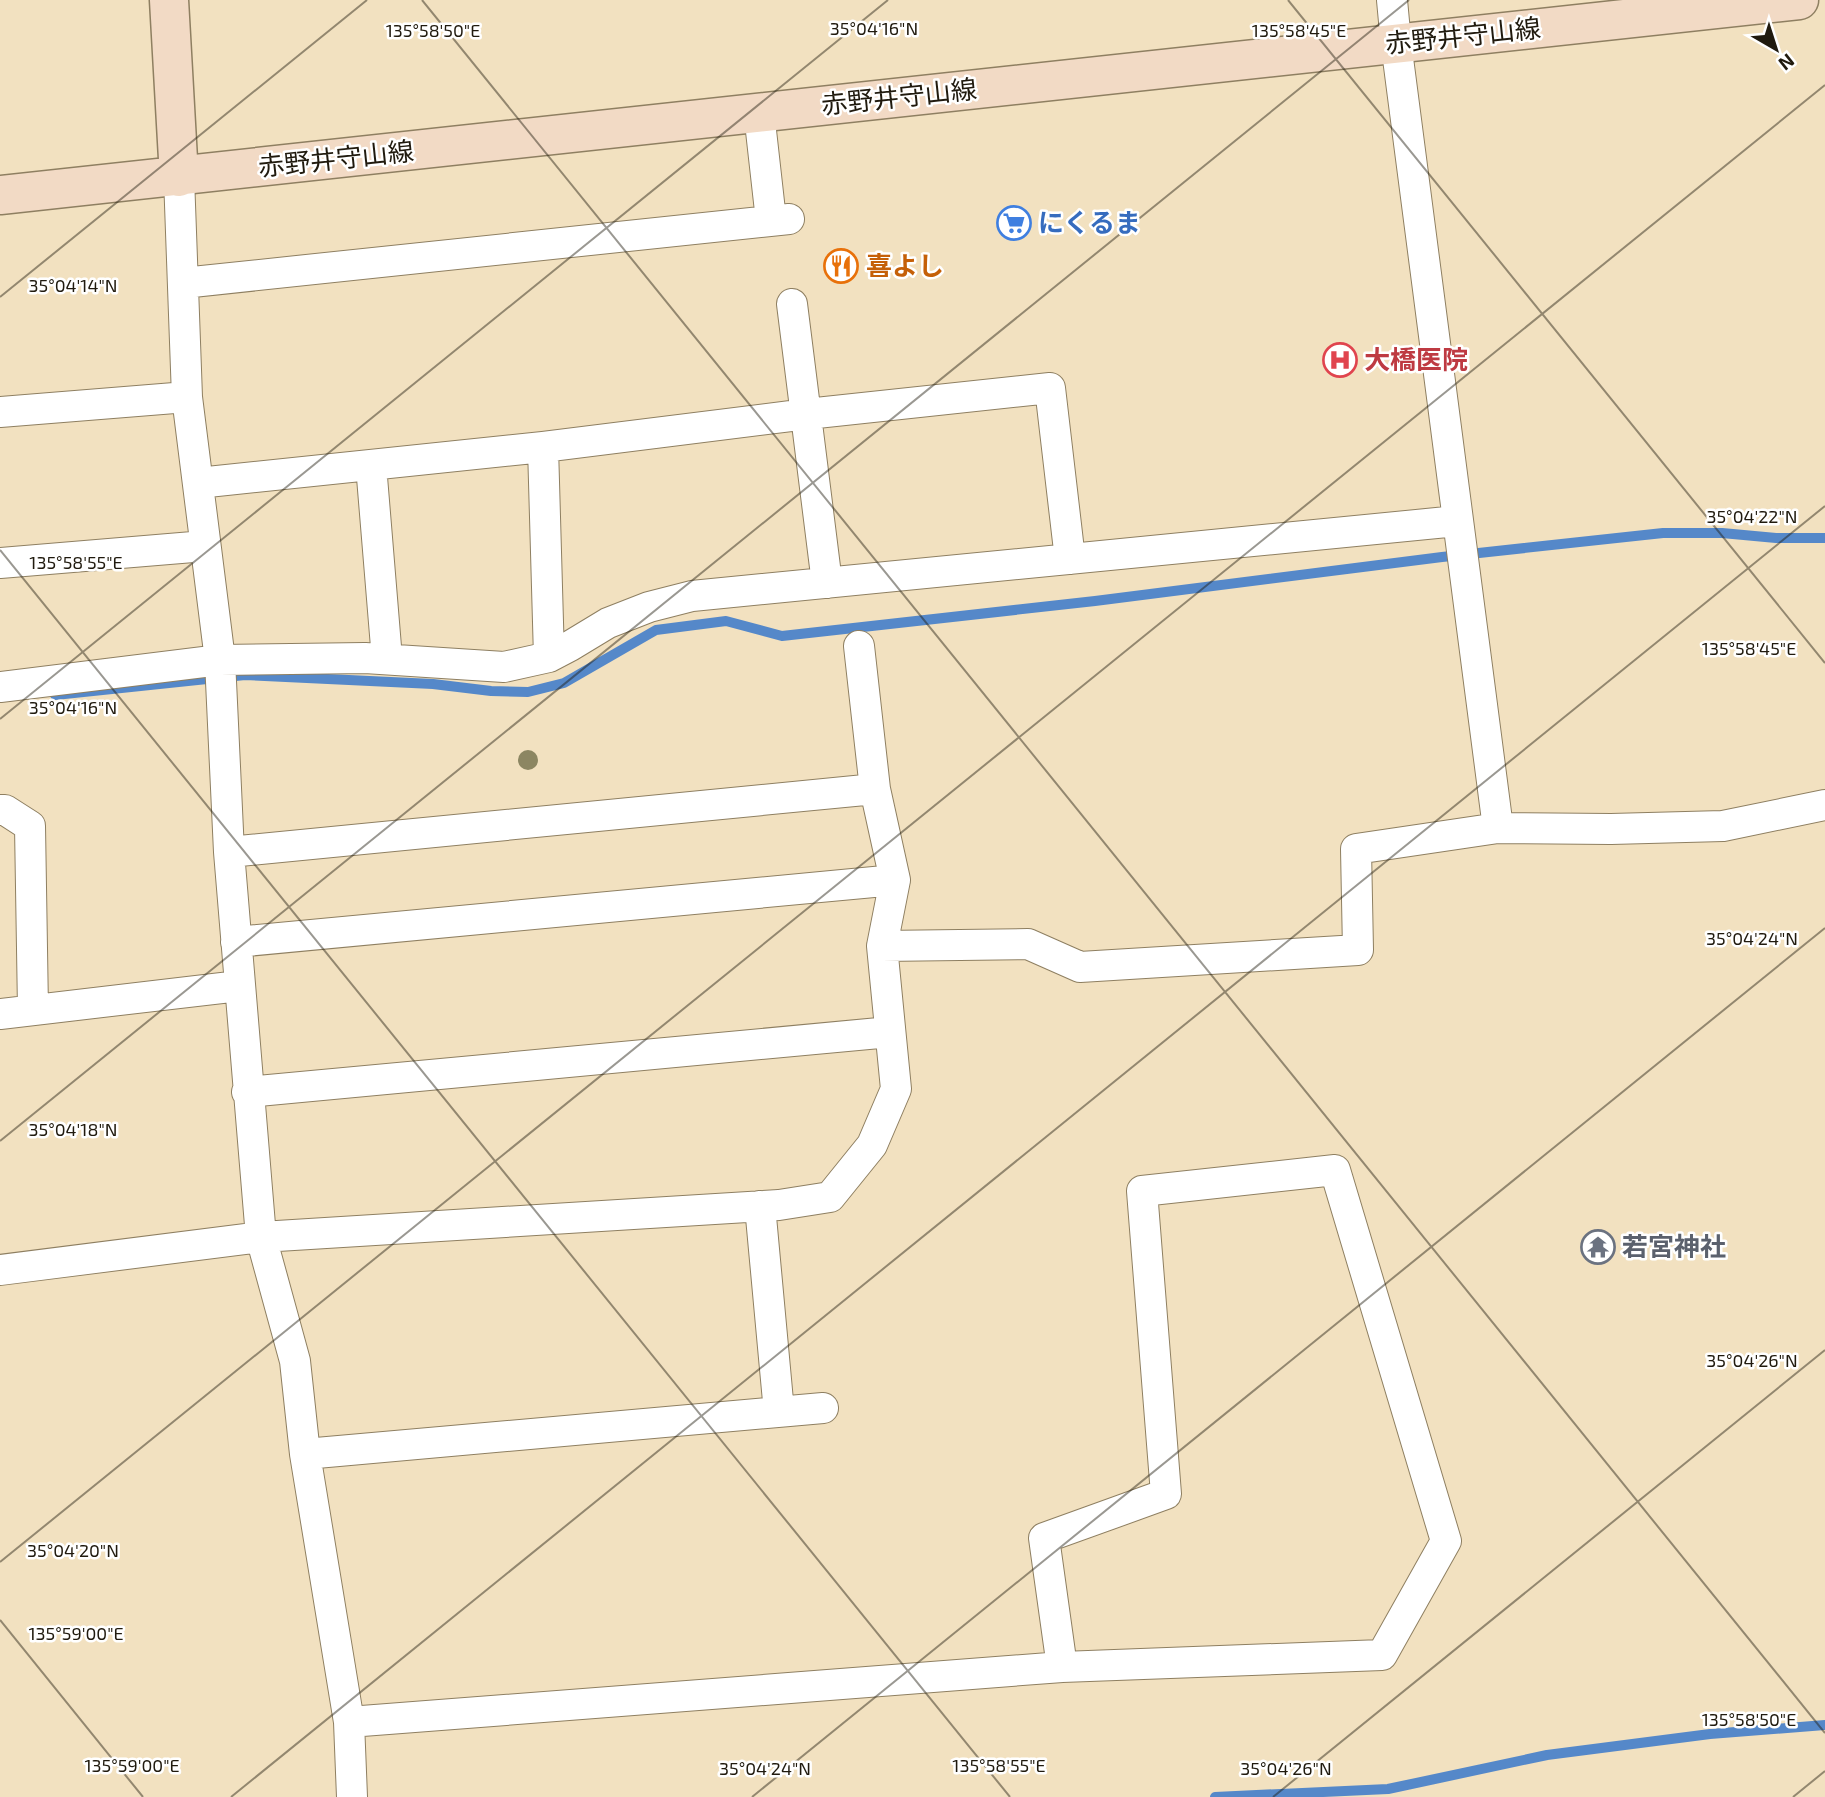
<svg xmlns="http://www.w3.org/2000/svg" width="1825" height="1797" viewBox="0 0 1825 1797" font-family="'Exo 2','Noto Sans JP',sans-serif">
<style>
.lines{fill:none;stroke-linecap:round;stroke-linejoin:round}
.stream{stroke:#5588c9;stroke-width:10}
.street-casing{stroke:#8e7f61;stroke-width:32}
.secondary-casing{stroke:#8e7f61;stroke-width:41}
.street{stroke:#fff;stroke-width:30}
.secondary{stroke:#f2dac5;stroke-width:38}
.tree{fill:#8c8662}
.ticks{fill:none;stroke:#201a0e;stroke-width:2;stroke-opacity:0.45}
.labels{text-anchor:middle;stroke-width:5;stroke-linejoin:round;paint-order:stroke}
.street-label{font-size:26px;fill:#201a0e;stroke:#fff}
.shop-label{font-size:26px;font-weight:bold;fill:#366cbe;stroke:#fff;text-anchor:start}
.food-label{font-size:26px;font-weight:bold;fill:#c56008;stroke:#fff;text-anchor:start}
.health-label{font-size:26px;font-weight:bold;fill:#be3a42;stroke:#fff;text-anchor:start}
.worship-label{font-size:26px;font-weight:bold;fill:#5b616d;stroke:#fff;text-anchor:start}
.ticks-label{font-size:18px;text-anchor:middle;fill:#201a0e;stroke:#fff;stroke-width:5;stroke-linejoin:round;paint-order:stroke}
</style>
<rect width="100%" height="100%" fill="#f2e1c0"/>
<g class="lines">
<!-- stream -->
<path class="stream" d="M55 695 245 675 433 684 491 691 528 692 564 683 656 630 726 621 782 636 1095 601 1442 557 1663 533H1722L1776 538H1825
M1215 1797 1388 1789 1547 1755 1710 1734 1825 1725"/>
<!-- street casing -->
<g class="street-casing">
<path id="street" d="M1392 0 1396 43 1498 828
M759 113 771 220
M179 177 187 397 220 660 229 852 261 1237 295 1361 305 1454 349 1722 352 1797
M183 283 789 219
M792 304 827 583
M0 412 187 397
M543 447 549 657
M371 465 387 659
M198 483 543 447 807 414 1050 388 1070 559
M0 563 205 546
M859 646 875 789
M0 687 220 660 365 658 504 667 549 657 570 646 608 623 649 607 692 596 1457 521
M0 810H5L30 826 33 1010
M236 942 895 880
M882 946 1028 944 1080 967 1358 950 1356 849 1498 828 1611 829 1723 826 1825 805
M0 1014 239 986
M247 1092 890 1032
M760 1206 779 1412
M0 1270 261 1237 779 1205 830 1197 872 1145 896 1089 882 946 895 880 875 789 229 852
M305 1454 823 1408
M349 1722 1062 1667 1382 1655 1446 1541 1335 1170 1142 1191 1166 1494 1044 1538 1062 1667"/>
</g>
<!-- secondary casing -->
<g class="secondary-casing">
<path id="secondary" d="M169 0 179 177
M0 195 1799 0"/>
</g>
<!-- street -->
<use href="#street" class="street"/>
<!-- secondary -->
<use href="#secondary" class="secondary"/>
</g>
<!-- trees -->
<circle class="tree" cx="528" cy="760" r="10"/>
<!-- ticks -->
<path class="ticks" d="M422 0 1825 1733M1288 0 1825 663M0 297 367 0M0 550 1010 1797M0 719 888 0M0 1141 1409 0M0 1562 1825 85M0 1620 143 1797M231 1797 1825 506M752 1797 1825 928M1273 1797 1825 1350M1793 1797 1825 1771"/>
<!-- icons -->
<defs>
<g id="supermarket-ring" transform="scale(1.75)"><circle r="9.5" fill="#fff" stroke="#3f7fe0" stroke-width="1.5"/><path d="M-6-5.5h2.5l.6 2H6L4.5 2H-2.5L-4.4-4H-6ZM-1.5 3.2a1.3 1.3 0 1 0 .1 0ZM3 3.2a1.3 1.3 0 1 0 .1 0Z" fill="#3f7fe0"/></g>
<g id="restaurant-ring" transform="scale(1.75)"><circle r="9.5" fill="#fff" stroke="#e8710a" stroke-width="1.5"/><path d="M-5-6h1v4h1v-4h1v4h1v-4h1v5L-1.5 .5V6h-2V.5L-5-1ZM5-6V6H3V1.5H1.5Q1.5-4 5-6Z" fill="#e8710a"/></g>
<g id="hospital-ring" transform="scale(1.75)"><circle r="9.5" fill="#fff" stroke="#e0444e" stroke-width="1.5"/><path d="M-5-5h3v3.5h4V-5h3V5h-3V1.5h-4V5h-3Z" fill="#e0444e"/></g>
<g id="temple-ring" transform="scale(1.75)"><circle r="9.5" fill="#fff" stroke="#6b7280" stroke-width="1.5"/><path d="M0-6L5-2H3V0L6.5 2.5H4V6H1.5V3h-3V6H-4V2.5H-6.5L-3 0V-2H-5Z" fill="#6b7280"/></g>
</defs>
<g fill-rule="evenodd">
<use href="#supermarket-ring" x="1014" y="223"/>
<use href="#restaurant-ring" x="841" y="266"/>
<use href="#hospital-ring" x="1340" y="360"/>
<use href="#temple-ring" x="1598" y="1247"/>
</g>
<g class="labels">
<!-- street labels -->
<g class="street-label">
<text transform="translate(1463 36) rotate(-6)" y="9">赤野井守山線</text>
<text transform="translate(899 97) rotate(-6)" y="9">赤野井守山線</text>
<text transform="translate(336 159) rotate(-6)" y="9">赤野井守山線</text>
</g>
<!-- shop labels -->
<g class="shop-label">
<text x="1038" y="232">にくるま</text>
</g>
<!-- food labels -->
<g class="food-label">
<text x="866" y="275">喜よし</text>
</g>
<!-- health labels -->
<g class="health-label">
<text x="1364" y="369">大橋医院</text>
</g>
<!-- worship labels -->
<g class="worship-label">
<text x="1622" y="1256">若宮神社</text>
</g>
</g>
<g class="ticks-label">
<text x="874" y="35">35°04'16"N</text>
<text x="433" y="37">135°58'50"E</text>
<text x="1299" y="37">135°58'45"E</text>
<text x="73" y="292">35°04'14"N</text>
<text x="1752" y="523">35°04'22"N</text>
<text x="76" y="569">135°58'55"E</text>
<text x="1749" y="655">135°58'45"E</text>
<text x="73" y="714">35°04'16"N</text>
<text x="1752" y="945">35°04'24"N</text>
<text x="73" y="1136">35°04'18"N</text>
<text x="1752" y="1367">35°04'26"N</text>
<text x="73" y="1557">35°04'20"N</text>
<text x="76" y="1640">135°59'00"E</text>
<text x="1749" y="1726">135°58'50"E</text>
<text x="132" y="1772">135°59'00"E</text>
<text x="999" y="1772">135°58'55"E</text>
<text x="765" y="1775">35°04'24"N</text>
<text x="1286" y="1775">35°04'26"N</text>
</g>
<!-- north arrow -->
<g transform="translate(1776 49) rotate(141)" stroke="#ffffff" stroke-width="5" paint-order="stroke">
<path d="M0-5L12 26L0 18L-12 26Z" fill="#201a0e"/>
<text y="-10" font-size="19" font-weight="bold" text-anchor="middle" fill="#201a0e">N</text>
</g>
</svg>
